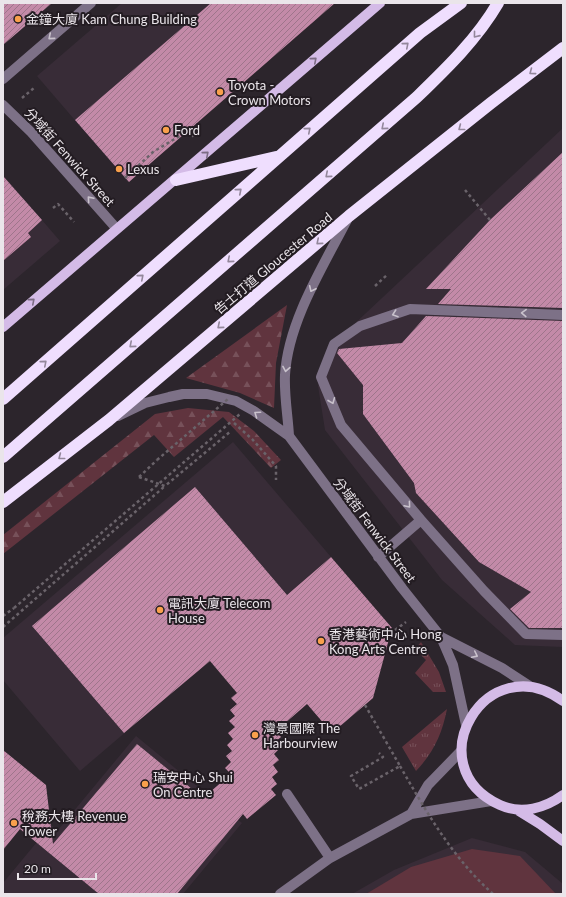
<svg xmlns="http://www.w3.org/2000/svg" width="566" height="897" viewBox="0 0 566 897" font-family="Lato,'Noto Sans TC',sans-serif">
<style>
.built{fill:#382c37}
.grass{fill:url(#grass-tufts)}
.forest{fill:url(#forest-firs)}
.green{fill:#60343e}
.building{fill:url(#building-hatch)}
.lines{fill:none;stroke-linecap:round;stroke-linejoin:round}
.path{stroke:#6a636a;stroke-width:2.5;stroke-dasharray:3 3;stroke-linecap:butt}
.minor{stroke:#7d7187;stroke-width:10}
.major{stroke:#d4bbe7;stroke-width:10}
.highway{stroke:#efdefe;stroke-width:12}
.path-bridge{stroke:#6a636a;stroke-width:2.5;stroke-dasharray:3 3;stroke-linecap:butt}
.oneway{stroke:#93879b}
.oneway2{stroke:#c9c2cc}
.oneway3{stroke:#7c6c84}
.poi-dot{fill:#f9a04c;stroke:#231c22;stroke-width:1.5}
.labels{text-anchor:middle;stroke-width:4;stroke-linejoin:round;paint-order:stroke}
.poi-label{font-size:13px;fill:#eae5ea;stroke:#231c22;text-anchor:start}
.street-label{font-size:13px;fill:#eae5ea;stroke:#231c22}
</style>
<defs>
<pattern id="grass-tufts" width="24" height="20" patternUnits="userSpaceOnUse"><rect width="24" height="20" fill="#60343e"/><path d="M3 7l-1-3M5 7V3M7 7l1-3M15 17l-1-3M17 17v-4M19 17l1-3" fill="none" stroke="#77515a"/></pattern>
<pattern id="forest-firs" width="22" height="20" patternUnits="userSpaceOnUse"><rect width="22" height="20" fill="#60343e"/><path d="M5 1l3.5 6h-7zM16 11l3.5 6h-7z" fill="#77515a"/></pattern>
<pattern id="building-hatch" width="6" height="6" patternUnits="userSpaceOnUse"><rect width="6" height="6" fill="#c38aa8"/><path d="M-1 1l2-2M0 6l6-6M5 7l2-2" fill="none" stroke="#9e758b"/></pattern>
</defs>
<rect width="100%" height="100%" fill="#2c252c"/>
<!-- built -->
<path class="built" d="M122 3H316L324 12 128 182 37 76Z
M563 128V647L515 645 442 580 325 430 318 386 333 344Z
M3 175 60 241 3 290Z
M233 442 331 557 80 771 3 680V638Z
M136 736 242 823 183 894H3V883L51 825 58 830Z
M472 838 525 852 563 884V894H352L394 870Z"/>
<!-- grass -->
<path class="grass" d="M421 642 439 672 446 692H433L415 673 426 660 415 649Z
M447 709C442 734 434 752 416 771L402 747Z"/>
<!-- forest -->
<path class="forest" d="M287 305 276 363 274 408 240 393 186 378Z
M188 408 229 412 254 431 281 460 271 468 223 417 174 457 154 435 3 554V535L155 414Z"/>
<!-- green -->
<path class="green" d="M472 849 520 856 556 894H366L411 867Z"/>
<!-- building -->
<path class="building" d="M3 3H52L3 45Z
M211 3H335L129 182 75 120Z
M563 152V308L438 304 451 289H426L490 220Z
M3 176 42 220 28 233 31 237 3 261Z
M426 316 563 321V628H529L510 609 531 592 479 562 416 493 414 483 363 414V385L337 353 339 349 402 343Z
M195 487 287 595 331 557 392 628 373 698 332 733 307 704 276 731 281 737 275 742 280 748 274 754 279 760 273 765 278 772 272 777 277 784 271 789 276 795 247 819 243 814 177 894H99L20 829 3 850V750L46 785 53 844 137 744 203 798 231 774 225 768 231 762 226 756 232 751 227 745 233 739 228 733 235 727 229 721 235 716 230 710 237 704 231 698 237 693 210 661 124 733 32 626Z"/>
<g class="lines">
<!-- path -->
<path class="path" d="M22 98 34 88
M125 178 153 152 188 131 195 138
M465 190 490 220
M53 208 58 204 74 222
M375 286 388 274
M234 423 252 439 276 466V480
M139 477 165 486 231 431
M139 477 157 460
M3 616 14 608
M3 627 165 486
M395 630 406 622
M365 705 400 766 359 789 351 776 383 757 379 753"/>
<!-- minor -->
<path class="minor" d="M3 79 91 3
M3 105 31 132 116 228
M563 315 410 309 360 326 334 344 321 377 341 425 421 520 484 591 526 634 563 635
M118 416 145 403 169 397 183 394H207L236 401 254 411 289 436 402 588 441 637 453 665 466 725
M289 436C288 417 284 395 285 375 288 321 324 265 348 218
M378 557 421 520
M441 637 502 668 531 687
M287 794 330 858
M411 814 428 785 461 751
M280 894 330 858 411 814 491 801"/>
<!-- major -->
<path class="major" d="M3 327 380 3
M563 701C487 645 415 766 500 805 522 815 545 808 563 795
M519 811 540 824 563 841"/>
<!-- highway -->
<path class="highway" d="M176 180 276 157
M3 399 420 33 461 3
M3 457 417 97C447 68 477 39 498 3
M3 502 109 420 349 216 491 103 563 48"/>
<!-- path-bridge -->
<path class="path-bridge" d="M157 460 228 399
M14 608 240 414
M400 766C427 813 452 857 493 894"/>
</g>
<!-- one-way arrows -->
<defs><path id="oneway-chevron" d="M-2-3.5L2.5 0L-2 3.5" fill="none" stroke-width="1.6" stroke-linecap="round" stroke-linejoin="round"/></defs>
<g class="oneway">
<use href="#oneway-chevron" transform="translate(476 35) rotate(129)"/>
<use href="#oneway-chevron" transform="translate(406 45) rotate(-41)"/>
<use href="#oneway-chevron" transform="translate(532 72) rotate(143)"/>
<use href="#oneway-chevron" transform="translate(384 127) rotate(139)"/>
<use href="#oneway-chevron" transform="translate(461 128) rotate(142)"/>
<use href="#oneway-chevron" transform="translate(308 130) rotate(-41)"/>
<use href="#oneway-chevron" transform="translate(328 175) rotate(139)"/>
<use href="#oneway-chevron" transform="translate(239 191) rotate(-41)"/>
<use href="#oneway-chevron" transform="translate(319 242) rotate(140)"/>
<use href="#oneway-chevron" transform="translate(230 260) rotate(139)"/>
<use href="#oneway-chevron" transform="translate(141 277) rotate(-41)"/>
<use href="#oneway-chevron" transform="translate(220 326) rotate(140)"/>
<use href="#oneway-chevron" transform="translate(132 345) rotate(139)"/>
<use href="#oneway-chevron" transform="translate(44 363) rotate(-41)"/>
<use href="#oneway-chevron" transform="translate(61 457) rotate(142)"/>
</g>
<g class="oneway2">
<use href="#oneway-chevron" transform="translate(51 37) rotate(140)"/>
<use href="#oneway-chevron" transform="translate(90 199) rotate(-131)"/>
<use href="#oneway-chevron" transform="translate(312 289) rotate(115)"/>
<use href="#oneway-chevron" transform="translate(524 313) rotate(-178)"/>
<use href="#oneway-chevron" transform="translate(395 314) rotate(161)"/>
<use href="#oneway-chevron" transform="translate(286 369) rotate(100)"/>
<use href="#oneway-chevron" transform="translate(332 401) rotate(68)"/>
<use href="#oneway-chevron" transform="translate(257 414) rotate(-145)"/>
<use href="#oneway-chevron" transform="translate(408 505) rotate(50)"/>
<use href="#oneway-chevron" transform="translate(475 655) rotate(26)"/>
</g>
<g class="oneway3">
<use href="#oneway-chevron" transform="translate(314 60) rotate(-41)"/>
<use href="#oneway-chevron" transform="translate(206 154) rotate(-41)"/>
<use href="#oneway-chevron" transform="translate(32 301) rotate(-41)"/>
</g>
<!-- markers -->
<g class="poi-dot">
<circle cx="18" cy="19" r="4"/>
<circle cx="220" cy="92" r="4"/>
<circle cx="166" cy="130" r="4"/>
<circle cx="119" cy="169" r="4"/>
<circle cx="160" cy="610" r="4"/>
<circle cx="321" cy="641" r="4"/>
<circle cx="255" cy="735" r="4"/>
<circle cx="145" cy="784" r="4"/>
<circle cx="14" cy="823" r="4"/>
</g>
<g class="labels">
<!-- poi labels -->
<g class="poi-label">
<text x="26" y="24">金鐘大廈 Kam Chung Building</text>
<text x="228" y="90">Toyota -<tspan x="228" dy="15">Crown Motors</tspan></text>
<text x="174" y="135">Ford</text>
<text x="127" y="174">Lexus</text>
<text x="168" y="608">電訊大廈 Telecom<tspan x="168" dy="15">House</tspan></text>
<text x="329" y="639">香港藝術中心 Hong<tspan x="329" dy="15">Kong Arts Centre</tspan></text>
<text x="263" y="733">灣景國際 The<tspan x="263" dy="15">Harbourview</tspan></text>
<text x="153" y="782">瑞安中心 Shui<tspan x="153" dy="15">On Centre</tspan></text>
<text x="22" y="821">稅務大樓 Revenue<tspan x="22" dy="15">Tower</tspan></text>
</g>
<!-- street labels -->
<g class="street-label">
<text transform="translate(70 157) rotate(48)" y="5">分域街 Fenwick Street</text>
<text transform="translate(273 263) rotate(-40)" y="5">告士打道 Gloucester Road</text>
<text transform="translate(375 530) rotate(53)" y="5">分域街 Fenwick Street</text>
</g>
</g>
<!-- border -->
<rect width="566" height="897" fill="none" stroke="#eae5ea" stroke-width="8"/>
<!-- scale -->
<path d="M18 873v6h78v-6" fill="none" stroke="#eae5ea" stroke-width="2"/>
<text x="24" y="873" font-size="12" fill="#eae5ea" stroke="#231c22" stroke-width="3" paint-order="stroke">20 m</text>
</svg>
